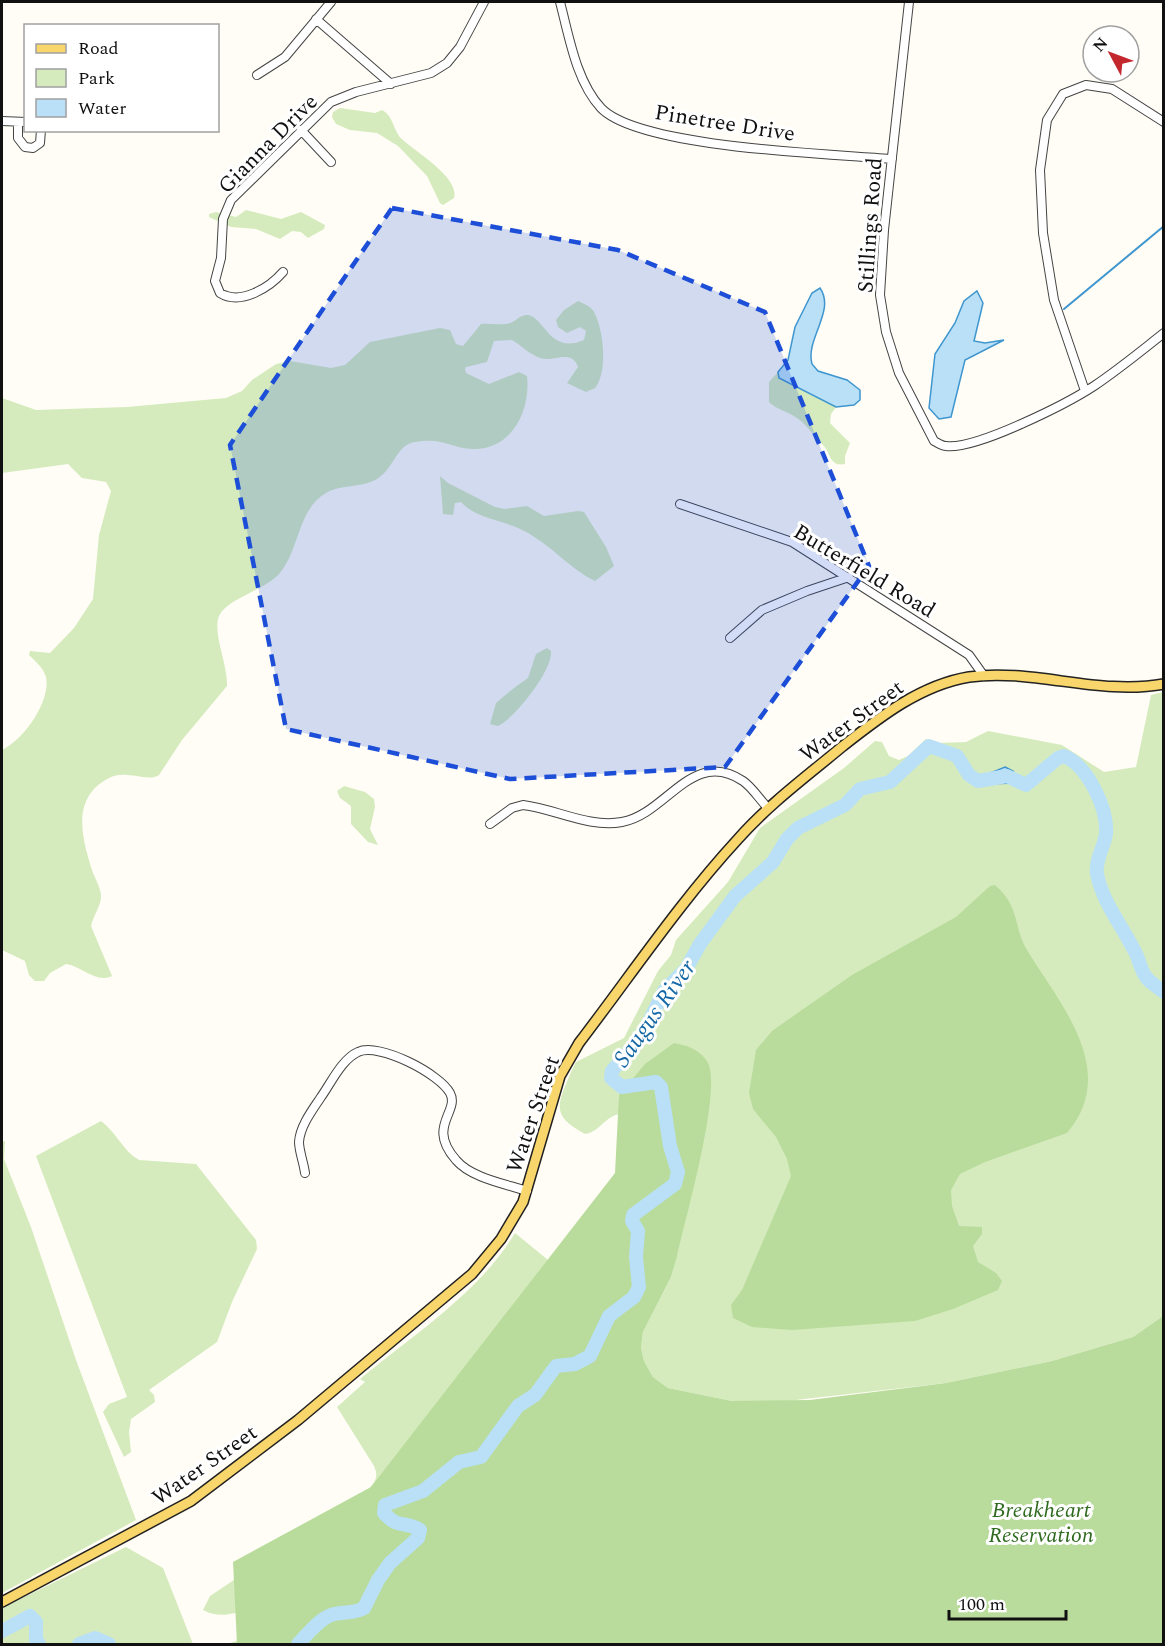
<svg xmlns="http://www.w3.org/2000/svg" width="1165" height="1646" viewBox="0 0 1165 1646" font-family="Spectral,serif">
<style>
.green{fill:#d5ebbd}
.forest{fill:#b9dc9c}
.water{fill:#b9e0f7;stroke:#3f96cf;stroke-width:1.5}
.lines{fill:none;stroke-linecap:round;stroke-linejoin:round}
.stream{stroke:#3f96cf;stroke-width:2}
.river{stroke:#b9e0f7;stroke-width:14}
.minor-casing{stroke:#444;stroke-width:10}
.major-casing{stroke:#222;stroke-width:12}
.minor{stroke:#fff;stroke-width:8}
.major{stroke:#f9d66b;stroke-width:9}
.marked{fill:#1d4ed8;fill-opacity:0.2;stroke:#1d4ed8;stroke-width:4.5;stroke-dasharray:12 8;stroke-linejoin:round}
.labels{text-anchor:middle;stroke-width:6;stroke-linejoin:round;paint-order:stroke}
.street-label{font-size:22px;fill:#111;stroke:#fff}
.park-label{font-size:22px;font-style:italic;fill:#2f6b1f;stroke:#fff}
.water-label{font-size:24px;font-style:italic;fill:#1768a6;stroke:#fff}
</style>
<rect width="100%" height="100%" fill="#fffdf5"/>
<!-- green -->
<path class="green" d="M340 108 375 113 382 110C394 116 393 132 403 140 416 152 460 178 454 198L443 205 440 203 427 176 398 146 377 133 350 130 336 124 332 117 333 112Z
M246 210 281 219 301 212 325 225 324 229 308 238 301 232 292 231 280 239 256 229 231 227 209 217V214L216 212 236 217Z
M578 301C584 304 591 306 594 312 604 330 608 372 595 388L586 392 567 383 578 367C571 348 554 363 540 358 529 354 522 346 512 340L494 341 487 362 466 367 465 369 466 373 489 384 519 372 527 376C531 410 512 450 473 449 450 448 443 437 415 442 398 444 394 466 381 476 366 489 343 483 326 493 297 510 300 550 279 574 264 591 223 599 218 619 214 637 228 666 227 686L182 740 159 775C148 783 125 769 109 778 70 798 82 839 93 873 96 880 100 887 101 895 102 904 93 916 91 926L112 976C96 984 82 966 66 964L50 973 44 981H35L29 975 25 961 2 950V750C23 740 51 702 46 677 43 667 36 662 29 655L30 651 50 653 74 628 93 599 99 535 111 491 106 482 82 478 68 464 2 473V398L36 410 127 407 226 398 242 391 252 380 276 364 290 361 331 368 345 365 370 342 440 328 450 330 456 344 463 346 481 324C491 323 501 326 510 323 516 321 521 314 528 315 544 317 550 355 584 340L586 331 580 327 567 333 558 327 556 320 564 310Z
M778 372 789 384 836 407 831 414 830 423 850 443 845 456V464C829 467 831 453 823 445 815 437 807 425 797 418 788 411 777 410 769 402V382Z
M440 476 448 483 495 507 505 509 527 506 544 516 578 511 584 512 606 547 614 566 595 581C570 569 550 544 524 531 504 520 476 519 461 502L455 503 453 515 443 514Z
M547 648 551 651C553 670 515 718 498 726L490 724 496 703C506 694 515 687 528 678L536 654Z
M1163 692V1316L1133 1337 1052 1361 946 1383 778 1402 732 1401 668 1388 653 1377 644 1361 641 1348 643 1332 671 1277 693 1180 667 1206 632 1379 1163 1644H227L239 1640 255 1608C237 1612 221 1620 203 1610L210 1596 363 1494C373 1485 380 1479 374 1466L337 1407 365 1382 360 1379C414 1334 478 1294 515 1233L548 1260 617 1194 620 1114C605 1116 600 1132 585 1134 559 1119 554 1112 566 1084 569 1077 572 1069 576 1062L624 1038 658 971 671 955 676 940 728 882 760 828 844 768 875 741 882 742 889 756 899 760 908 756 926 739 938 743 966 742 988 731 1062 745 1104 772 1136 767 1151 695Z
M344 786 365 792 374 799 375 807 370 829 378 845 368 842 351 824V806L340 798 337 791Z
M101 1121C116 1132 123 1151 139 1160L196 1164 256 1240 257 1249 232 1302 217 1342 149 1390 154 1395 155 1402 131 1419 129 1432 131 1452 124 1457 103 1412 109 1404 127 1397 36 1156Z
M5 1141 4 1159 31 1227 76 1360 136 1520 2 1593V1142Z
M126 1547 163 1568 193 1644H2V1608Z"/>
<!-- forest -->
<path class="forest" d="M995 885C1021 908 1013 927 1027 950 1060 1004 1120 1071 1067 1133L985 1162 960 1174 951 1190 952 1206 959 1226 982 1227V1234L973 1246 978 1262 996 1273 1002 1281 998 1290 953 1309 915 1321 792 1330 752 1327 733 1318 731 1305 742 1290 791 1176 787 1159 776 1137 753 1109 749 1093 756 1050 772 1031 799 1012 852 975 956 917 990 886Z
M674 1043C687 1045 701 1050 708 1063 722 1091 685 1220 677 1256L671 1277 643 1332 641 1348 644 1361 653 1377 668 1388 732 1401 810 1400 946 1383 1052 1361 1133 1337 1163 1316V1644H237L233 1562 371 1487 615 1173 619 1095 645 1064Z"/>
<!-- water -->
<path class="water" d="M820 288C836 311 805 339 812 364L818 371 847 380 860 390V400L854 405 836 407 779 378 778 372 788 360 795 327 812 293Z
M977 291 983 303 974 341 985 343 1004 340 965 360 951 417 939 419 929 408 935 354 955 323 964 301Z
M1005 767 1013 771 1020 783 981 784 973 780Z"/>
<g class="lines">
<!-- stream -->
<path class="stream" d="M1064 309 1164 226"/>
<!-- river -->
<path class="river" d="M2 1631 30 1616 36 1622V1640L39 1644
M79 1644 95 1638 109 1644
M298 1644C307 1635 318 1620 331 1615 342 1611 354 1614 364 1608L378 1580 390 1563 418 1538 420 1530C405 1520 399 1530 384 1513L385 1505 423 1491 459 1462 481 1457 518 1406 535 1395 556 1366 575 1364 590 1356 609 1316 634 1297 639 1287 636 1257 638 1231 632 1221 633 1215 675 1184 678 1172 670 1146 661 1087 656 1082 622 1087 611 1078 612 1071 642 1036 664 991 686 969 700 944 735 896 773 862 787 839 798 828 845 805 860 789 890 782 929 746 957 756 969 775 978 781 1007 776 1026 785 1058 758 1064 756C1088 766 1108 809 1106 834 1104 847 1095 860 1097 874 1103 904 1124 928 1137 956 1140 963 1141 971 1146 977 1150 983 1158 987 1164 992"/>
<!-- minor casing -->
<g class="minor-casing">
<path id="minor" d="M560 2C569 36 576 81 601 108 639 148 832 154 892 159
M909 2 884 230 880 295 886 332 899 373 934 441C938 443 942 446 946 446 976 450 1068 403 1094 386 1118 370 1141 351 1164 333
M316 19 391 84
M257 75 285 57 331 2
M2 121 26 122
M18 122V138L25 147 33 148 40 143 41 130
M301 130 331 162
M283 272C270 287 241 306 220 293L215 281 221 258 223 219 231 200 331 102 356 92 431 73 447 63 460 47 484 2
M1085 391 1054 300 1043 233 1040 170 1047 120 1063 94 1086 85 1112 89 1164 122
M680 504 792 542 969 655 984 676
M730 638 762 610 807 591 849 577
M490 824 512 808 523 805C556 809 588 828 622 822 667 814 692 747 743 781 752 787 760 800 768 808
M305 1173C304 1164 299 1151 299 1142 300 1126 313 1109 321 1097 331 1083 342 1059 358 1052 379 1042 440 1074 450 1093 460 1112 426 1126 456 1160 471 1178 506 1184 527 1191"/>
</g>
<!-- major casing -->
<g class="major-casing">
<path id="major" d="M2 1602 191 1501 298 1420 472 1274 501 1239 523 1202 560 1076 579 1043C631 975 680 902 738 839 769 804 807 776 843 746 881 716 921 685 969 677 1034 668 1098 696 1164 684"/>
</g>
<!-- minor -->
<use href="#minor" class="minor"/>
<!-- major -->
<use href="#major" class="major"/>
</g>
<!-- marked area -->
<path class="marked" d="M392 208 618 250 765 312 869 566 725 767 510 779 286 729 230 445Z"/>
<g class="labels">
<!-- street labels -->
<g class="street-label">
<text transform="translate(725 122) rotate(9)" y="8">Pinetree Drive</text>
<text transform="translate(267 143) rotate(-45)" y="8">Gianna Drive</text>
<text transform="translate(869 225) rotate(-86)" y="8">Stillings Road</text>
<text transform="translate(865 570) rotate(31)" y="8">Butterfield Road</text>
<text transform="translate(851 720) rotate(-36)" y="8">Water Street</text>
<text transform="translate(532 1114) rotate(-71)" y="8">Water Street</text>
<text transform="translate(204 1464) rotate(-35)" y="8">Water Street</text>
</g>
<!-- park labels -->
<g class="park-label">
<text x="1041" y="1517">Breakheart<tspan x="1041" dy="25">Reservation</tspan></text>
</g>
<!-- water labels -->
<g class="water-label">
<text transform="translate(654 1013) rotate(-55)" y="8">Saugus River</text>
</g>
</g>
<!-- border -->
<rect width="1165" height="1646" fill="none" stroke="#111111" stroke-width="6"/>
<!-- legend -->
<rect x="24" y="24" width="195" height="108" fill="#ffffff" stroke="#a0a0a0" stroke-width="1.5"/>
<rect x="36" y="44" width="30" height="9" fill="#f9d66b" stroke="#a0a0a0" stroke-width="1.5"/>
<text x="78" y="54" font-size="18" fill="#111111">Road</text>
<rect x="36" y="69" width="30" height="18" fill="#d5ebbd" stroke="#a0a0a0" stroke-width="1.5"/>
<text x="78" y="84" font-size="18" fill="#111111">Park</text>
<rect x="36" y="99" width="30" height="18" fill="#b9e0f7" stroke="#a0a0a0" stroke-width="1.5"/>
<text x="78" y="114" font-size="18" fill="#111111">Water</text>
<!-- north arrow -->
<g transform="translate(1111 54) rotate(311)"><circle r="28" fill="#ffffff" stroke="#a0a0a0" stroke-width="1.5"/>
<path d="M0-4.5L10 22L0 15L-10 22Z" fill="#c4262e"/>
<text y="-9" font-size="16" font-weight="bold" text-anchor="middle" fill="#111111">N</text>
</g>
<!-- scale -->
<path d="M949 1610v9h117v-9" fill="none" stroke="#111111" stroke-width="3"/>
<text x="958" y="1610" font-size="18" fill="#111111" stroke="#ffffff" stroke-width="4.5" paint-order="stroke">100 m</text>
</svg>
